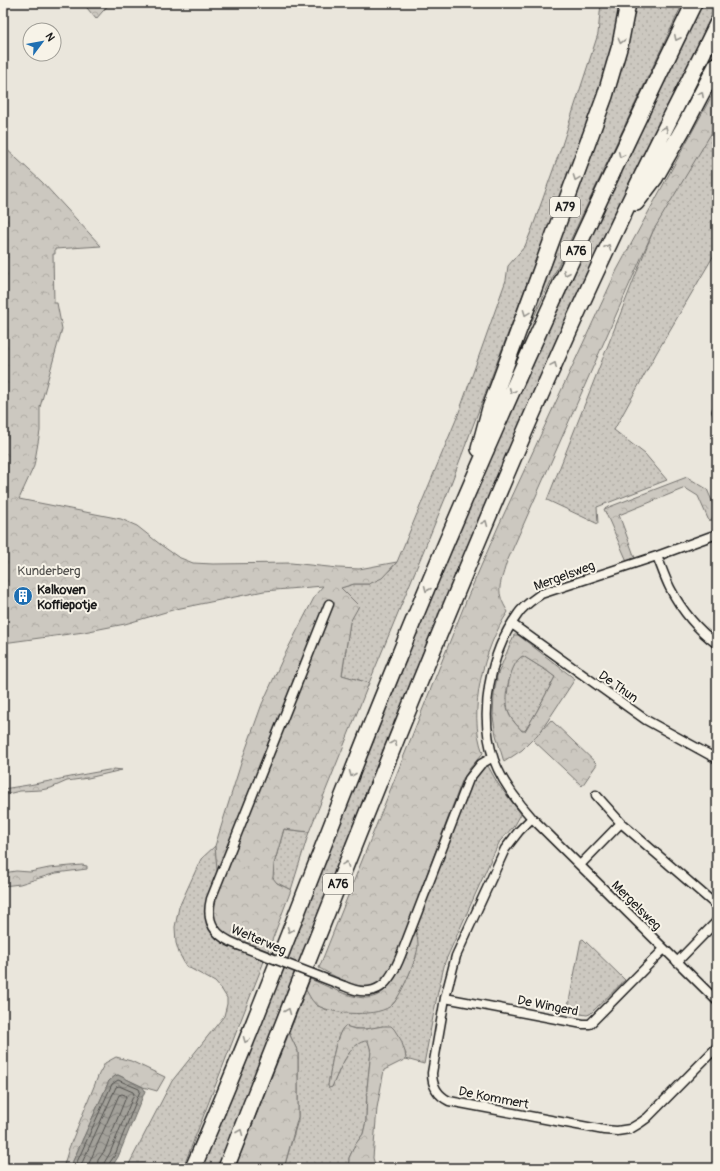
<svg xmlns="http://www.w3.org/2000/svg" width="720" height="1171" viewBox="0 0 720 1171" font-family="Pangolin,sans-serif">
<style>
.grass{fill:url(#grass-dots);stroke:#74726e}
.forest{fill:url(#forest-crowns);stroke:#74726e;fill-rule:evenodd}
.water{fill:url(#water-waves);stroke:#6d6c68}
.lines{fill:none;stroke-linecap:round;stroke-linejoin:round}
.shore{stroke:#52514e;stroke-width:1}
.minor-casing{stroke:#1c1c1c;stroke-width:11}
.motorway-casing{stroke:#1c1c1c;stroke-width:18}
.minor{stroke:#f7f3e8;stroke-width:8}
.motorway{stroke:#f7f3e8;stroke-width:15}
.minor-bridge-casing{stroke:#1c1c1c;stroke-width:11;stroke-linecap:butt}
.minor-bridge{stroke:#f7f3e8;stroke-width:8}
.oneway{stroke:#94928c}
.labels{text-anchor:middle;stroke-width:4;stroke-linejoin:round;paint-order:stroke}
.shield{fill:#f7f3e8;stroke:#5e5c59;stroke-width:1}
.shield-label{font-size:12px;font-weight:bold;fill:#1c1c1c}
.park-label{font-size:13px;fill:#51504d;stroke:#f7f3e8}
.street-label{font-size:13px;fill:#1c1c1c;stroke:#f7f3e8}
.poi-label{font-size:13px;font-weight:bold;fill:#1c1c1c;stroke:#f7f3e8;text-anchor:start}
</style>
<defs>
<pattern id="grass-dots" width="8" height="8" patternUnits="userSpaceOnUse"><rect width="8" height="8" fill="#ccc8c0"/><path d="M2 2h.1M6 6h.1" fill="none" stroke="#afaba4" stroke-width="1.8" stroke-linecap="round"/></pattern>
<pattern id="forest-crowns" width="20" height="18" patternUnits="userSpaceOnUse"><rect width="20" height="18" fill="#ccc8c0"/><path d="M2 6a3 3 0 1 1 6 0M12 15a3 3 0 1 1 6 0" fill="none" stroke="#afaba4"/></pattern>
<pattern id="water-waves" width="16" height="10" patternUnits="userSpaceOnUse"><rect width="16" height="10" fill="#a3a19a"/><path d="M0 5q4-4 8 0t8 0" fill="none" stroke="#84827d"/></pattern>
</defs>
<rect width="100%" height="100%" fill="#eae6dc"/>
<filter id="ink" filterUnits="userSpaceOnUse"><feTurbulence type="fractalNoise" baseFrequency=".025" numOctaves="2"/><feDisplacementMap in="SourceGraphic" scale="8" xChannelSelector="R" yChannelSelector="G"/><feConvolveMatrix kernelMatrix="1 2 1 2 8 2 1 2 1" color-interpolation-filters="sRGB"/></filter>
<g filter="url(#ink)">
<!-- grass -->
<path class="grass" d="M601 3H621L608 63 589 120 447 494 369 683 342 675 350 622 356 609 340 588 354 584H369L390 570 397 562 458 415 506 280 508 266 525 246 532 229 562 145 598 34Z
M632 3H683L512 363Z
M702 3H717V4L662 123 220 1168H201L449 548 624 159Z
M717 113V250L657 352 614 430 645 454 667 480 597 507 598 524 547 500 653 231Z
M523 656 547 671 555 677 537 711 525 731H522C517 725 510 719 508 710 505 698 509 661 523 656Z
M488 766 498 784 521 814 515 825 500 841 492 857 445 962 437 996 424 1064 406 1059 405 1052 383 1026C368 1029 359 1031 345 1026 335 1034 330 1074 328 1086L332 1087C338 1073 350 1040 368 1040L371 1051 367 1088 366 1121 363 1134 355 1145 349 1158V1168H284L298 1120V1052L289 1033 306 990 316 1005 327 1010 354 1013 394 1003 408 977 416 957 414 926 468 786 481 769Z
M284 829 309 832 291 890 277 883 272 878 274 864Z
M215 846 225 934 268 951 183 1168H127L172 1081 224 1016 227 1004V998L222 990 215 982 186 966 179 953 176 943 175 927 179 907 201 859Z
M583 939 625 980 590 1014 587 1015 567 1012 581 940Z"/>
<!-- forest -->
<path class="forest" d="M83 3H110L96 19Z
M717 86V121L712 132 653 231 506 564C500 586 495 591 508 612 484 647 467 712 483 753L470 768 462 781 394 962C389 970 385 979 377 984 361 993 333 975 319 968L468 596 498 527 617 270Z
M3 146 42 182 101 246 55 249V254H53L54 303H57L62 329 40 407V431L34 466 19 499 121 519 137 526 161 545 178 557 193 563 213 564 291 563 338 568 359 569 397 562 382 578 369 584H354L341 588 359 606 350 622 342 675 369 683 309 832 284 829 274 864 273 878 277 883 291 890 268 951 225 934 219 928 213 917 212 906 218 881 215 846 243 757 262 704 283 658 316 594 323 586 264 591 176 609 125 624 84 632 3 643Z
M687 477 707 489 715 508 717 507V518L709 521 698 496 685 488 619 515 635 558 627 561 604 509Z
M514 635H518L575 679 541 731 522 750 504 762 496 735 493 717 494 695 497 676ZM523 656 547 671 555 677 537 711 525 731H522C517 725 510 719 508 711 507 707 506 702 506 698 506 688 513 659 523 656Z
M551 720 597 764 582 786 533 740Z
M114 769 122 770 88 778 67 781 51 788 41 790 20 791 3 795V789C40 784 77 775 114 769Z
M82 865 87 866V869L56 873 20 884 3 886V873L16 871 30 872 49 868Z
M414 926C416 932 418 938 418 944 419 955 401 995 393 1004 380 1018 332 1015 317 1005 312 1002 309 995 306 990L310 979C327 986 347 997 365 998 396 999 407 948 414 926Z
M345 1026 355 1029H366L383 1026H391L394 1029 401 1040 405 1052 406 1059 384 1070 377 1108 373 1158 376 1168H349V1158L355 1145 363 1134 366 1121 367 1088 371 1051 368 1041C350 1040 338 1073 332 1087L329 1088 328 1086C330 1074 335 1034 345 1026Z
M289 1033 298 1052V1117L284 1168H235Z
M116 1057 131 1061 165 1077 157 1091 143 1087 118 1075 115 1076 109 1081 73 1161 72 1168H63L69 1148 99 1074 105 1063Z"/>
<!-- water -->
<path class="water" d="M118 1075 143 1087 145 1091 118 1157 111 1168H72L73 1161 109 1081 115 1076Z"/>
<g class="lines">
<!-- shore -->
<path class="shore" d="M76 1168 77 1162 112 1084 118 1080 139 1089 140 1091 115 1155 108 1165V1168
M81 1168 82 1163 116 1087 119 1086 133 1092 134 1094 110 1153 104 1163 103 1168
M87 1168 119 1095 122 1094 125 1095 126 1097 105 1150 98 1160 97 1168"/>
<!-- minor casing -->
<g class="minor-casing">
<path id="minor" d="M717 411V412
M717 534 657 556 541 594C533 600 524 605 518 614 490 652 478 714 494 760 502 782 516 800 532 818L717 1001
M657 556C661 566 665 578 670 588 681 609 698 630 717 644
M512 624 646 720 717 759
M596 795 621 823 717 906
M532 818 519 831 505 849 456 956 445 998 432 1073C432 1085 437 1095 449 1101L604 1130 617 1131 630 1129 640 1123 647 1118 717 1047
M580 865 621 823
M238 945C216 937 205 923 211 899L329 604
M677 962 717 921
M344 986C377 1001 390 983 401 955L469 779 481 764 493 757
M445 998 583 1024H590L664 949"/>
</g>
<!-- motorway casing -->
<g class="motorway-casing">
<path id="motorway" d="M636 203 655 178 684 127 717 64
M479 449 490 408 605 96 620 45 628 3
M193 1168C263 1008 322 844 388 683 481 452 585 226 694 3
M226 1168C329 908 430 648 542 392 577 312 614 232 653 153 674 110 696 68 717 24"/>
</g>
<!-- minor -->
<use href="#minor" class="minor"/>
<!-- motorway -->
<use href="#motorway" class="motorway"/>
<!-- minor-bridge casing -->
<g class="minor-bridge-casing">
<path id="minor-bridge" d="M238 945 344 986"/>
</g>
<!-- minor-bridge -->
<use href="#minor-bridge" class="minor-bridge"/>
</g>
<!-- one-way arrows -->
<defs><path id="oneway-chevron" d="M-2-3.5L2.5 0L-2 3.5" fill="none" stroke-width="1.6" stroke-linecap="round" stroke-linejoin="round"/></defs>
<g class="oneway">
<use href="#oneway-chevron" transform="translate(677 38) rotate(116)"/>
<use href="#oneway-chevron" transform="translate(621 41) rotate(104)"/>
<use href="#oneway-chevron" transform="translate(701 94) rotate(-62)"/>
<use href="#oneway-chevron" transform="translate(665 129) rotate(-64)"/>
<use href="#oneway-chevron" transform="translate(621 155) rotate(115)"/>
<use href="#oneway-chevron" transform="translate(576 178) rotate(110)"/>
<use href="#oneway-chevron" transform="translate(608 247) rotate(-65)"/>
<use href="#oneway-chevron" transform="translate(566 273) rotate(115)"/>
<use href="#oneway-chevron" transform="translate(526 313) rotate(111)"/>
<use href="#oneway-chevron" transform="translate(554 365) rotate(-66)"/>
<use href="#oneway-chevron" transform="translate(512 391) rotate(114)"/>
<use href="#oneway-chevron" transform="translate(485 523) rotate(-67)"/>
<use href="#oneway-chevron" transform="translate(427 589) rotate(113)"/>
<use href="#oneway-chevron" transform="translate(394 743) rotate(-68)"/>
<use href="#oneway-chevron" transform="translate(352 774) rotate(112)"/>
<use href="#oneway-chevron" transform="translate(346 864) rotate(-69)"/>
<use href="#oneway-chevron" transform="translate(290 930) rotate(112)"/>
<use href="#oneway-chevron" transform="translate(288 1011) rotate(-68)"/>
<use href="#oneway-chevron" transform="translate(246 1040) rotate(112)"/>
<use href="#oneway-chevron" transform="translate(240 1132) rotate(-68)"/>
</g>
</g>
<!-- icons -->
<defs>
<g id="building-disc" transform="scale(1)"><circle r="9.5" fill="#1f6fb2" stroke="#f7f3e8"/><path d="M-4-6H4V6H1V3H-1V6H-4ZM-2.5-4.3h1.7v1.8h-1.7ZM.8-4.3h1.7v1.8H.8ZM-2.5-1h1.7V.8h-1.7ZM.8-1h1.7V.8H.8Z" fill="#fff"/></g>
</defs>
<g fill-rule="evenodd">
<use href="#building-disc" x="23" y="596"/>
</g>
<g class="labels">
<!-- shield labels -->
<g class="shield">
<rect x="550" y="197" width="30" height="20" rx="3"/>
<rect x="561" y="241" width="30" height="20" rx="3"/>
<rect x="323" y="874" width="30" height="20" rx="3"/>
</g>
<g class="shield-label">
<text x="565" y="211">A79</text>
<text x="576" y="255">A76</text>
<text x="338" y="888">A76</text>
</g>
<!-- park labels -->
<g class="park-label">
<text x="49" y="575">Kunderberg</text>
</g>
<!-- street labels -->
<g class="street-label">
<text transform="translate(564 575) rotate(-20)" y="5">Mergelsweg</text>
<text transform="translate(619 686) rotate(35)" y="5">De Thun</text>
<text transform="translate(637 905) rotate(45)" y="5">Mergelsweg</text>
<text transform="translate(259 939) rotate(23)" y="5">Welterweg</text>
<text transform="translate(548 1005) rotate(11)" y="5">De Wingerd</text>
<text transform="translate(494 1097) rotate(11)" y="5">De Kommert</text>
</g>
<!-- poi labels -->
<g class="poi-label">
<text x="37" y="594">Kalkoven<tspan x="37" dy="15">Koffiepotje</tspan></text>
</g>
</g>
<!-- margin -->
<rect width="720" height="1171" fill="none" stroke="#f7f3e8" stroke-width="16"/>
<rect x="8" y="8" width="704" height="1155" fill="none" stroke="#1c1c1c" stroke-width="1.5" filter="url(#ink)"/>
<!-- north arrow -->
<g transform="translate(42 42) rotate(58)"><circle r="19" fill="#f7f3e8" stroke="#9f9d96"/>
<path d="M0-3L7 15L0 10L-7 15Z" fill="#1f6fb2"/>
<text y="-6" font-size="11" font-weight="bold" text-anchor="middle" fill="#1c1c1c">N</text>
</g>
</svg>
